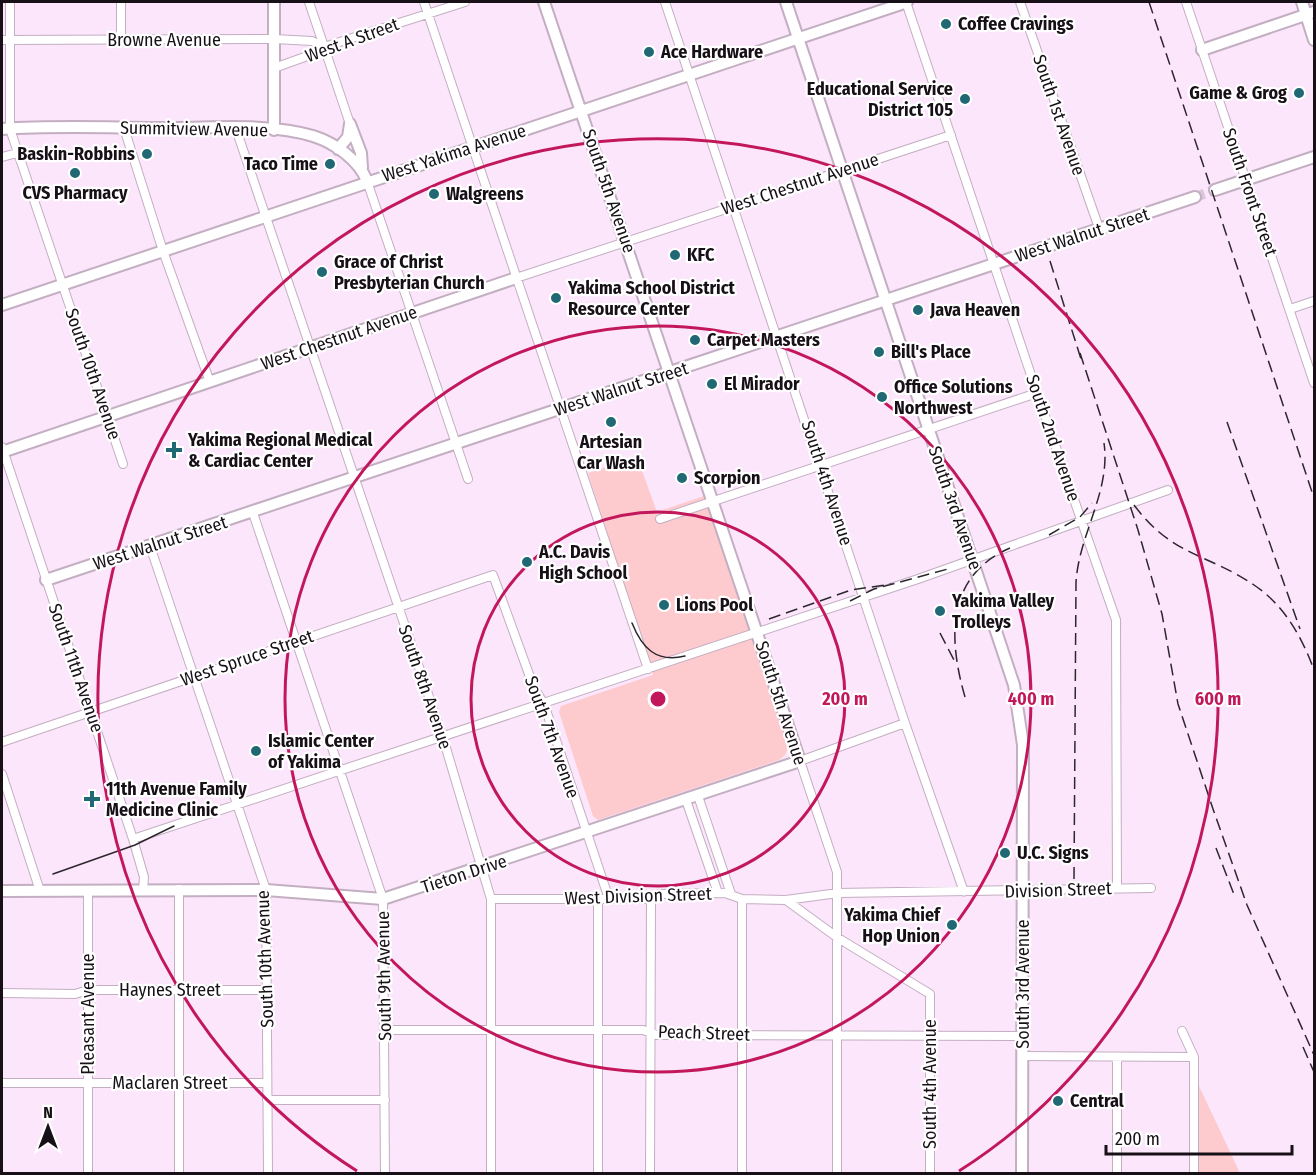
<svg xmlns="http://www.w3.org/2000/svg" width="1316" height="1175" viewBox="0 0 1316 1175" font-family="'Fira Sans Condensed',sans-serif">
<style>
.green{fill:#fdcace}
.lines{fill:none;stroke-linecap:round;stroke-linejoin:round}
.secondary-tunnel{stroke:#dac6d9;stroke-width:10;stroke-dasharray:10 5;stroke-linecap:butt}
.street-casing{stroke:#c3aec2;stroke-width:10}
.secondary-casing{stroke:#c3aec2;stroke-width:14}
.street{stroke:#fff;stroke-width:8}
.secondary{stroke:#fff;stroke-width:10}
.tram{stroke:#2e262e;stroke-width:1.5}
.rail{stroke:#2e262e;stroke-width:1.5;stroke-dasharray:12 6;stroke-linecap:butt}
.ring{fill:none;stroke:#c2185b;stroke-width:3}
.poi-dot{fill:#1f6874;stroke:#fff;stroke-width:2}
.labels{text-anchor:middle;stroke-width:4.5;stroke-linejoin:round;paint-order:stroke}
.poi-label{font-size:18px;font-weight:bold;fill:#171017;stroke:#fff;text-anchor:start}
.street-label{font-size:18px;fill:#171017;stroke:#fff}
.centre{fill:#c2185b;stroke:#fff;stroke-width:3}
.ring-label{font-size:18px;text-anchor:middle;font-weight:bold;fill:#c2185b;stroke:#fff;stroke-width:4.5;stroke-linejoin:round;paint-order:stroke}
</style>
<rect width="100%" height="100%" fill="#fce6fb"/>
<!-- green -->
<path class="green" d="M637 457 657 512 704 496 789 745 785 755 779 760 598 820 593 816 559 712 561 706 653 675 588 473Z
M1199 1086 1240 1173H1198Z"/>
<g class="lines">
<!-- secondary-tunnel -->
<path class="secondary-tunnel" d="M1195 197 1215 190"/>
<!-- street casing -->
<g class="street-casing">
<path id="street" d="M10 2V129L123 464
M121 2V40
M309 2 350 124
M424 2 648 669
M665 2 905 723 964 892
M906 2 1037 393 1116 620 1117 888
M1020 2 1099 228
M1186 2 1314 383
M2 40 274 39 312 41 324 47
M274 68 316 53 324 47 465 2
M124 128 163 251 210 382
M236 129 443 738 491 899V1174
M2 157 17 153
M367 181 468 479
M516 278 951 135
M1290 309 1314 301
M2 447 133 839 144 877 143 890
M253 513 383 899 385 1174
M660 519 1037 393
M150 546 266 890 268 1174
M2 742 493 575 534 688 544 704 609 899
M2 774 40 891
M698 796 731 894
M686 800 718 893
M133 839 918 579 1168 490
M88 890V1174
M491 899H651L659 894 725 893 742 899 786 900 838 893 1151 888
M786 900 838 938 930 994V1174
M2 993 75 994 88 990H268
M386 1030H643L657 1035 1022 1036
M1182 1031 1194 1057V1174
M1022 1056 1194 1057
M2 1083H267
M267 1100H385
M179 1174V889
M598 1174V899
M650 1174 651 899
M742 1174V899
M837 1174V872L800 761 905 723
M1117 1174V1057"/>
</g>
<!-- secondary casing -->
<g class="secondary-casing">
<path id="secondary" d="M786 2 1014 685 1023 745 1022 1174
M1302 2 1314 40
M1202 50 1314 12
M350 124 361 153 362 168
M2 129C57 125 115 128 171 128 217 128 269 123 313 136 335 143 359 160 367 181
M274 130V2
M338 149 348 137 350 124
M1215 190 1314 157
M2 305 907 2
M2 452 516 278
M46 580 1195 197
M2 891 266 890 383 899 800 761 544 2"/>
</g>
<!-- street -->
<use href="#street" class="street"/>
<!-- secondary -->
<use href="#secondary" class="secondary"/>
<!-- tram -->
<path class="tram" d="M632 623C642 648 656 663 685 656
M53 874 135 845 174 826"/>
<!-- rail -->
<path class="rail" d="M1149 2 1314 498
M1050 261 1081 359
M1080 353 1138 530 1162 614 1178 704 1213 809 1247 905 1314 1055
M1227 422 1300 629
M1134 505C1173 557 1207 553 1254 585 1284 605 1302 637 1314 670
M1049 535 1080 517 1092 503
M850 601 874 589 948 569
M769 619 851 590 892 584
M940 633 954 660
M965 697C948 638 946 576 1010 548
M1216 848 1235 897
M1074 879 1076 582C1079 534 1111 491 1104 443
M1303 1047 1314 1072"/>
</g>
<!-- distance rings -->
<g class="ring">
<circle cx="658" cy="699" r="187"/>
<circle cx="658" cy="699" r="373"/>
<path d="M357 1171A560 560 0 1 1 959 1171"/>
</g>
<!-- markers -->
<g class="poi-dot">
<circle cx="946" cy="24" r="6"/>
<circle cx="649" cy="52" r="6"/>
<circle cx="1299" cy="93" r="6"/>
<circle cx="965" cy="99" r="6"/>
<circle cx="147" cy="154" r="6"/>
<circle cx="330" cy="164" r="6"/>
<circle cx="75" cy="173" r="6"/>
<circle cx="434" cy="194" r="6"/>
<circle cx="675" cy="255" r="6"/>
<circle cx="322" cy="272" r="6"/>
<circle cx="556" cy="298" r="6"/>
<circle cx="918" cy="310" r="6"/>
<circle cx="695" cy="340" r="6"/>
<circle cx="879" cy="352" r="6"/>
<circle cx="712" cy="384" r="6"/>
<circle cx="882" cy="397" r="6"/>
<circle cx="611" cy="422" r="6"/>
<path d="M171 441h6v6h6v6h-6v6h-6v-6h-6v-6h6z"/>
<circle cx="682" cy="478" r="6"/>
<circle cx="527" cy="562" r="6"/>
<circle cx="664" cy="605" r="6"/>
<circle cx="940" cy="611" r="6"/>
<circle cx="256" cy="751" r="6"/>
<path d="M89 790h6v6h6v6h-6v6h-6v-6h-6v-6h6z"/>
<circle cx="1005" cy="853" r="6"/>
<circle cx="952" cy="925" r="6"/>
<circle cx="1058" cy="1101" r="6"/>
</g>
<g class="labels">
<!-- poi labels -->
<g class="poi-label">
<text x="958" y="30">Coffee Cravings</text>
<text x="661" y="58">Ace Hardware</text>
<text x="953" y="95" text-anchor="end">Educational Service<tspan x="953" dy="21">District 105</tspan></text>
<text x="1287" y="99" text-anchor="end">Game &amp; Grog</text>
<text x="135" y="160" text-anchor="end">Baskin-Robbins</text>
<text x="318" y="170" text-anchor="end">Taco Time</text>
<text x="75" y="199" text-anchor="middle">CVS Pharmacy</text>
<text x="446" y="200">Walgreens</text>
<text x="687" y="261">KFC</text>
<text x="334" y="268">Grace of Christ<tspan x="334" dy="21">Presbyterian Church</tspan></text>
<text x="568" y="294">Yakima School District<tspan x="568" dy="21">Resource Center</tspan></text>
<text x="930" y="316">Java Heaven</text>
<text x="707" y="346">Carpet Masters</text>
<text x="891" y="358">Bill's Place</text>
<text x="724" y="390">El Mirador</text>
<text x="894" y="393">Office Solutions<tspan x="894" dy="21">Northwest</tspan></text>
<text x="188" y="446">Yakima Regional Medical<tspan x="188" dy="21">&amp; Cardiac Center</tspan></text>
<text x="611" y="448" text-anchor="middle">Artesian<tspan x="611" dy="21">Car Wash</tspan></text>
<text x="694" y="484">Scorpion</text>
<text x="539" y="558">A.C. Davis<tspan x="539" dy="21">High School</tspan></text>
<text x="952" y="607">Yakima Valley<tspan x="952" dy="21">Trolleys</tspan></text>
<text x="676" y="611">Lions Pool</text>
<text x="268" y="747">Islamic Center<tspan x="268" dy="21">of Yakima</tspan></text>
<text x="106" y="795">11th Avenue Family<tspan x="106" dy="21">Medicine Clinic</tspan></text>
<text x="1017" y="859">U.C. Signs</text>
<text x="940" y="921" text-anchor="end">Yakima Chief<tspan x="940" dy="21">Hop Union</tspan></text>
<text x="1070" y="1107">Central</text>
</g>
<!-- street labels -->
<g class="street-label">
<text x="164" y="46">Browne Avenue</text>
<text transform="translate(352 40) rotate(-20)" y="6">West A Street</text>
<text transform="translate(1059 115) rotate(71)" y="6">South 1st Avenue</text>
<text transform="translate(194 129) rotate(1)" y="6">Summitview Avenue</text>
<text transform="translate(454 153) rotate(-18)" y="6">West Yakima Avenue</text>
<text transform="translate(800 184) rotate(-18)" y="6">West Chestnut Avenue</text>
<text transform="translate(609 191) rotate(71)" y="6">South 5th Avenue</text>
<text transform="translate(1250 192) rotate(71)" y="6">South Front Street</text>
<text transform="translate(1082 235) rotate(-18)" y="6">West Walnut Street</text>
<text transform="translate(339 338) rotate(-19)" y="6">West Chestnut Avenue</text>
<text transform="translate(93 374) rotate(71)" y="6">South 10th Avenue</text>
<text transform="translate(621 389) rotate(-18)" y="6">West Walnut Street</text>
<text transform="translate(1053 438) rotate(71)" y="6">South 2nd Avenue</text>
<text transform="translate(827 483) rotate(72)" y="6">South 4th Avenue</text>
<text transform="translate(955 508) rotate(71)" y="6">South 3rd Avenue</text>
<text transform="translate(160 543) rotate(-18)" y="6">West Walnut Street</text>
<text transform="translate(247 658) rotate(-19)" y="6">West Spruce Street</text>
<text transform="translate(76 668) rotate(71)" y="6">South 11th Avenue</text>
<text transform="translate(425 687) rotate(71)" y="6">South 8th Avenue</text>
<text transform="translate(781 703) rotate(72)" y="6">South 5th Avenue</text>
<text transform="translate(552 737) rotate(70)" y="6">South 7th Avenue</text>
<text transform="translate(464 874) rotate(-18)" y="6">Tieton Drive</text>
<text transform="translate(1058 890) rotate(-2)" y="6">Division Street</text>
<text transform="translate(638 896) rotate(-2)" y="6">West Division Street</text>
<text transform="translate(265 959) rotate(-92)" y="6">South 10th Avenue</text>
<text transform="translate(384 976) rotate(-91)" y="6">South 9th Avenue</text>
<text transform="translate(1023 984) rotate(-90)" y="6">South 3rd Avenue</text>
<text x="170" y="996">Haynes Street</text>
<text transform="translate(88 1014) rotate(-90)" y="6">Pleasant Avenue</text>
<text transform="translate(704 1033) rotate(2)" y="6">Peach Street</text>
<text x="170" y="1089">Maclaren Street</text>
<text transform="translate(930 1084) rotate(-90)" y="6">South 4th Avenue</text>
</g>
</g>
<circle cx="658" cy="699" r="9" class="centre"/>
<g class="ring-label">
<text x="845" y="705">200 m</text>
<text x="1031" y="705">400 m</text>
<text x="1218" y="705">600 m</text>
</g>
<!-- border -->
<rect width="1316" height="1175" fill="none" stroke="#171017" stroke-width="6"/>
<!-- north arrow -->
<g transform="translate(48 1127)" stroke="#ffffff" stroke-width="4.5" paint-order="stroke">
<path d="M0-4.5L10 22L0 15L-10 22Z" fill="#171017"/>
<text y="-9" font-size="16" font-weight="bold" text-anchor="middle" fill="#171017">N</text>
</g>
<!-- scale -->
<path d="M1106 1145v9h186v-9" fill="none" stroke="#171017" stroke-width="3"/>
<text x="1115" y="1145" font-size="18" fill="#171017" stroke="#ffffff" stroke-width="4.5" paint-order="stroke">200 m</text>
</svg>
